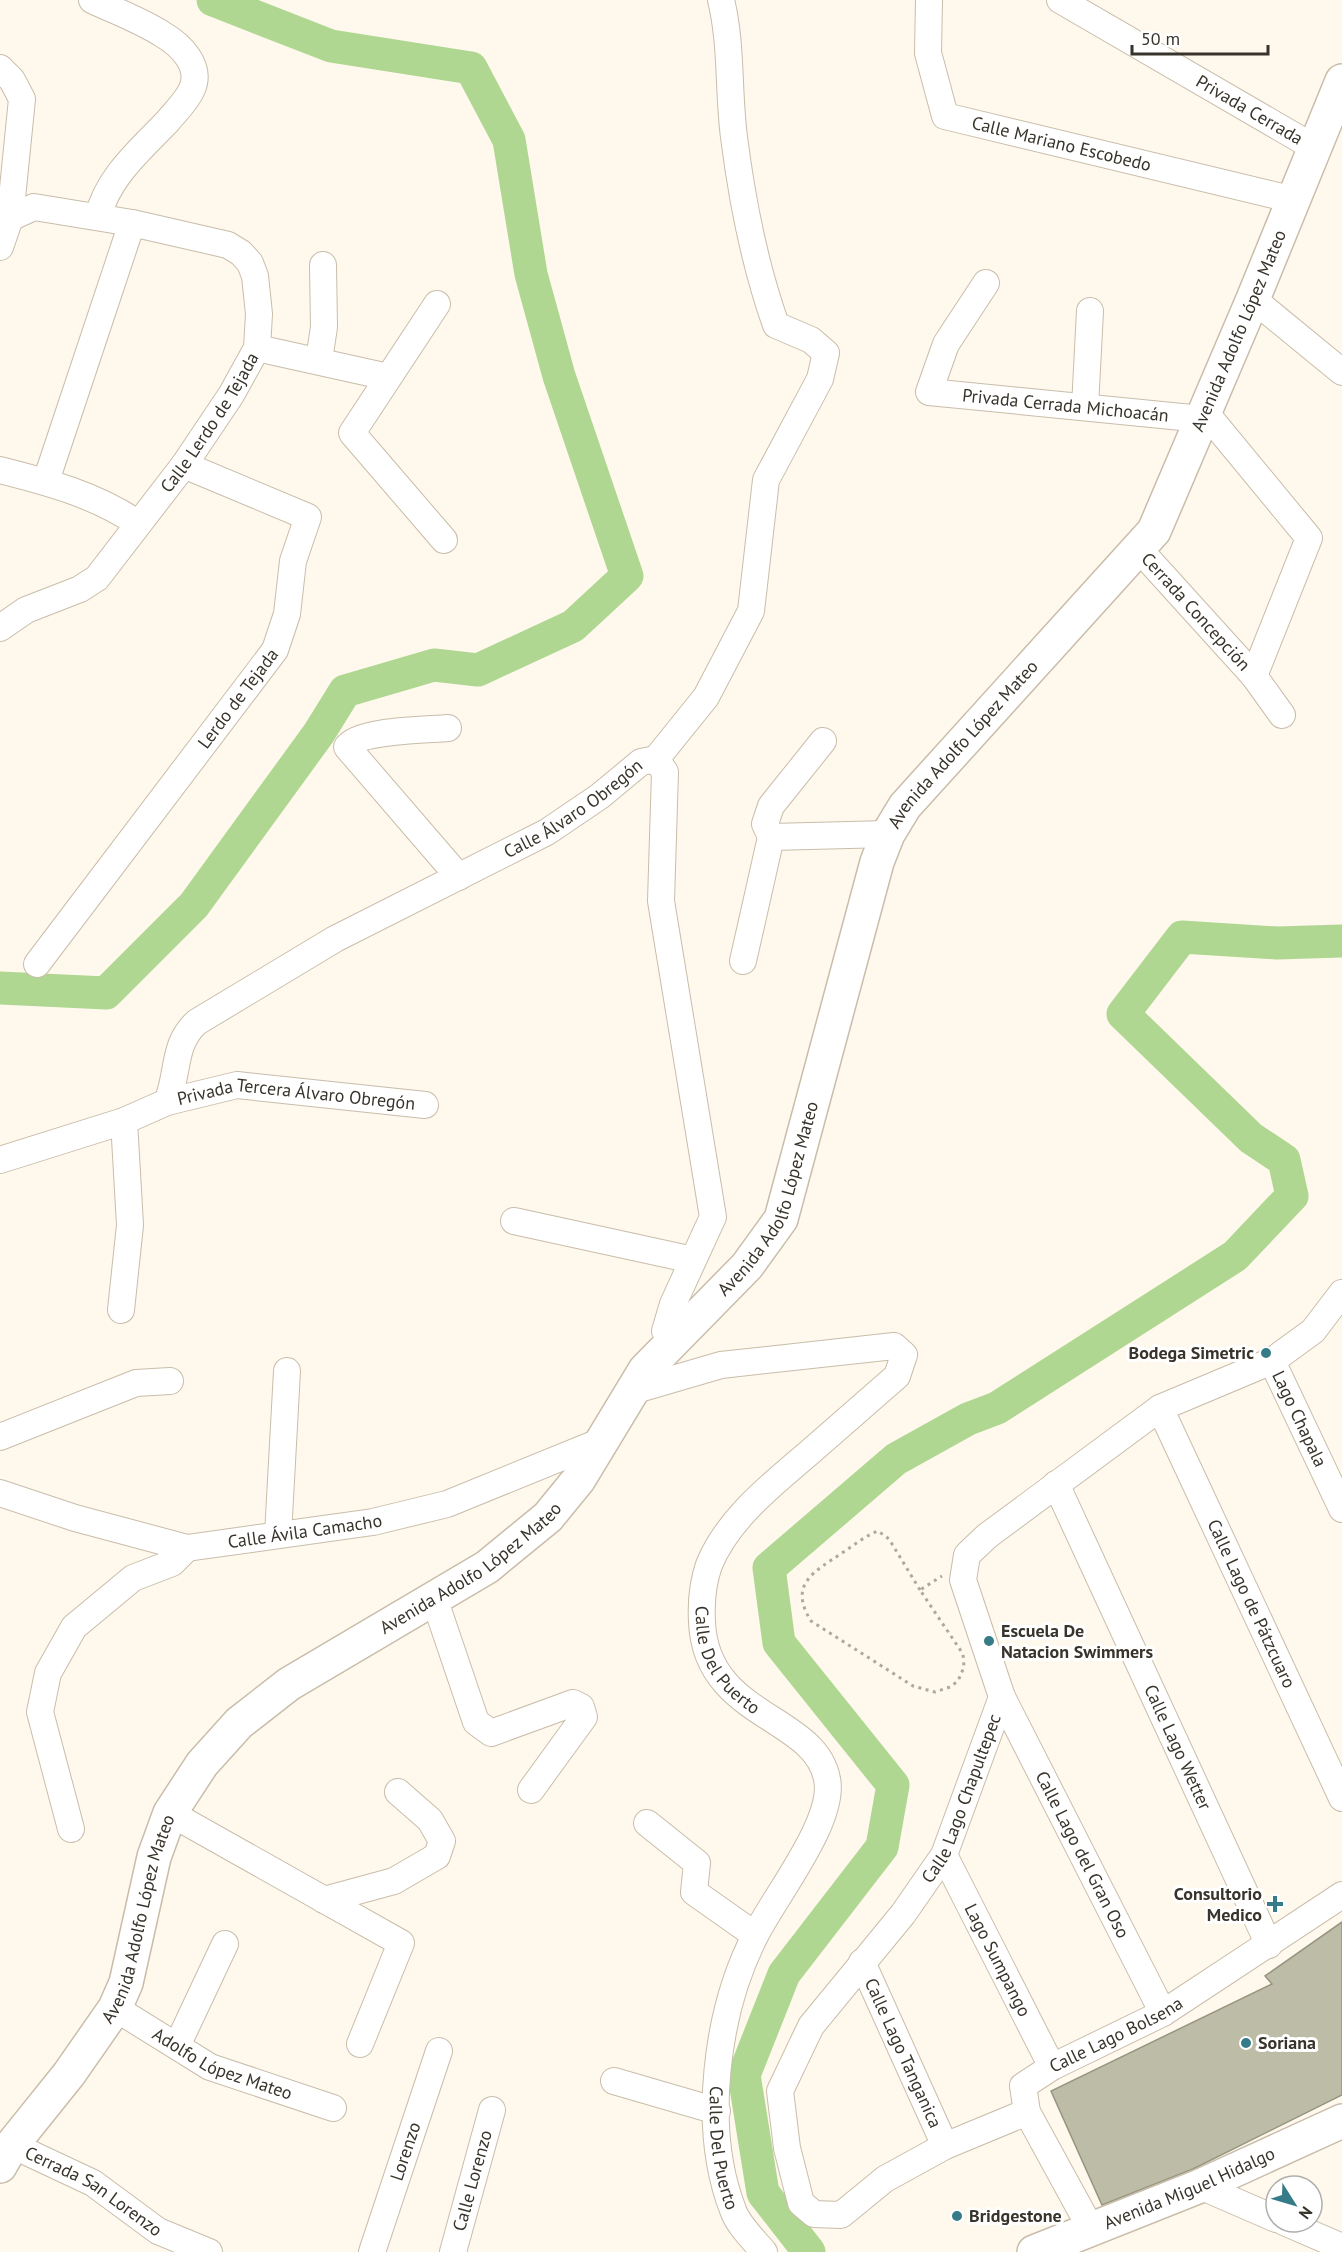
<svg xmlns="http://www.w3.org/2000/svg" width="1342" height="2252" viewBox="0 0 1342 2252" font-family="'PT Sans',sans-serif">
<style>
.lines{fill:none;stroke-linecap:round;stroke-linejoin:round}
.river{stroke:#b0d792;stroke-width:33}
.building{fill:#bdbda7;stroke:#969581;stroke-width:1.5}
.minor-casing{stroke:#c9bdaa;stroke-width:28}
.major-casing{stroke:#c9bdaa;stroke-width:36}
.path{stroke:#aea89e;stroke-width:3;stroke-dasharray:3 4.5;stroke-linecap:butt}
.minor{stroke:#fff;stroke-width:26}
.major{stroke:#fff;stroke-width:33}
.poi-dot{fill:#367b88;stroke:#fff;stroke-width:2}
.labels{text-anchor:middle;stroke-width:6;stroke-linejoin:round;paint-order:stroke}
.street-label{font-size:18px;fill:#38342c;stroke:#fff}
.poi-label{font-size:18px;font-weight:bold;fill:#38342c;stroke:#fff;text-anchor:start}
</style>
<rect width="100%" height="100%" fill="#fff8ec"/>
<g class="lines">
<!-- river -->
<path class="river" d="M0 988 106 993 194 905 319 733 345 691 434 665 478 670 573 626 627 576 559 376 531 274 509 140 471 68 331 46 213 0
M809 2252 763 2193 744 2075 784 1974 882 1847 893 1785 779 1643 769 1568 896 1459 968 1419 997 1408 1235 1256 1292 1196 1284 1160 1251 1138 1123 1014 1182 937 1277 943 1342 941"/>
</g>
<!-- building -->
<path class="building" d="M1342 1922V2095L1193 2169 1102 2205 1051 2091 1272 1984 1265 1976Z"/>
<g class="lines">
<!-- minor casing -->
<g class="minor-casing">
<g id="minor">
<path d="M92 0C115 11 140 20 162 34 181 45 202 66 192 89 187 101 175 112 167 122 140 150 107 178 98 217"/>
<path id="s1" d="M929 0 928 53 945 116 1294 200"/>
<path id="s2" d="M1060 0 1315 148"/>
<path d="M0 68 12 80 22 99 10 218 0 247"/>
<path id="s3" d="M986 283 946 344 929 392 1202 419"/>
<path d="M1253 299 1342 372"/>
<path d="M437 304 352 433 444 540"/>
<path d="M257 348 388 377"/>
<path d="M319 360 324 327 323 265"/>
<path d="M1085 407 1090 311"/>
<path d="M1205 412 1309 538 1254 676"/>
<path d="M0 470C48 482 96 495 137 523"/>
<path d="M46 481 132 223"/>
<path id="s4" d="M1138 548 1254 676 1282 715"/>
<path id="s5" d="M0 628 26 610 80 589 97 578 184 465 231 395 257 348 259 314 255 276 250 263 241 253 228 245 132 223 34 207 10 218"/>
<path d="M448 728C426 730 359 730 347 747L459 877"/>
<path d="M656 759 706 697 751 611 766 480 820 379 826 353 811 340 776 325C755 266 742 200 734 137 728 91 732 45 721 0"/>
<path d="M656 759 665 772 661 901 713 1217 673 1304 665 1331 673 1342"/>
<path d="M771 837 888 834"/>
<path d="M743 961 771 837 765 824 771 806 823 741"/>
<path id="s6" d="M37 964 275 650 287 614 293 561 308 517 184 465"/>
<path id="s7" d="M167 1102C179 1074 172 1044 197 1022L335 939 547 832 600 796 641 762 656 759"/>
<path id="s8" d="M0 1160 124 1121 167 1102 237 1085 425 1105"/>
<path d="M514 1221 693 1260"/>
<path d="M121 1310 130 1225 124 1121"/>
<path id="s9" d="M1272 1361 1342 1509"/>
<path id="s10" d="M632 1391 721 1365 894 1346 904 1355 897 1376C868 1401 839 1427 810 1452 773 1484 728 1518 709 1565 703 1582 701 1604 702 1622 706 1718 815 1715 827 1779 836 1820 775 1896 756 1934 716 2011 701 2128 733 2210 738 2225 754 2240 764 2252"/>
<path id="s11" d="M1160 1408 1342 1798"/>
<path d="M0 1437 136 1383 170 1381"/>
<path id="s12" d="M1056 1484 1269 1945"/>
<path id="s13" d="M0 1493 75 1518 187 1548 373 1522 447 1504 604 1440"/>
<path d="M278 1535 287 1371"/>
<path d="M434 1598 476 1722 491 1733 573 1703 581 1707 584 1717 531 1790"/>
<path id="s14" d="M1002 1697 1163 2013"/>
<path d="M170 1813 401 1943 360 2044"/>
<path d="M647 1823 697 1863 694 1892 755 1935"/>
<path d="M71 1829 40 1712 48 1673 74 1627 133 1578 172 1563 187 1548"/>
<path id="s15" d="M944 1855 1052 2067"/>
<path d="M324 1900 394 1881 437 1856 442 1841 430 1820 398 1792"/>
<path id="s16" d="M862 1962 945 2146"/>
<path id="s17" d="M115 2008 210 2067 333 2108"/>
<path d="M177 2046 225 1944"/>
<path d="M614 2081 717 2111"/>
<path id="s18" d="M1027 2112 945 2146 885 2179 841 2215 814 2214 801 2203 787 2148 780 2091 811 2026 903 1914 944 1855 1002 1697 963 1580 967 1555 987 1536 1160 1408 1272 1361 1313 1331 1342 1293"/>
<path id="s19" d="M12 2145 93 2183 158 2231 209 2252"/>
<path d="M1200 2186 1276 2219"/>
<path d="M1284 2222 1342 2247"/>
<path id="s20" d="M1091 2229 1027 2112 1023 2086 1052 2067 1163 2013 1342 1895"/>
<path id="s21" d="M372 2252 439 2051"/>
<path id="s22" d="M453 2252 492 2110"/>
</g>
</g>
<!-- major casing -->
<g class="major-casing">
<g id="major">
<path id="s23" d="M0 2166 12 2145 69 2074 115 2008 126 1983 154 1857 170 1813 202 1764 239 1723 289 1684 487 1567 548 1517 579 1479 645 1370 747 1266 781 1219 877 862 888 834 905 806 1154 531 1253 299 1342 81"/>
<path id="s24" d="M1034 2252 1200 2186 1342 2121"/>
</g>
</g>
<!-- path -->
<path class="path" d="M920 1590 889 1539 878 1531C865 1536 854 1545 842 1553 814 1572 788 1584 811 1621L913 1686 935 1692 950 1687 958 1681 964 1667 963 1654 920 1590 942 1576"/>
<!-- minor -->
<use href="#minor" class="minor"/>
<!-- major -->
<use href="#major" class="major"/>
</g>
<!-- markers -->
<g class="poi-dot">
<circle cx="1266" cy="1353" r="6"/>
<circle cx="989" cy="1641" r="6"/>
<path d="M1272 1895h6v6h6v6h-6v6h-6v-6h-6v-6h6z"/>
<circle cx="1246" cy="2043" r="6"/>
<circle cx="957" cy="2216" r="6"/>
</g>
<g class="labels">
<!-- street labels -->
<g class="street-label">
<text dy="6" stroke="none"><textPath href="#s2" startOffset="219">Privada Cerrada</textPath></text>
<text dy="6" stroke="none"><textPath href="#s1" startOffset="238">Calle Mariano Escobedo</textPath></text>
<text dy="6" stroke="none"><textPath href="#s23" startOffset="2286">Avenida Adolfo López Mateo</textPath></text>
<text dy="6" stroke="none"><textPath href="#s3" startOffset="261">Privada Cerrada Michoacán</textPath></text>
<text dy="6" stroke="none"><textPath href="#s5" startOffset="302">Calle Lerdo de Tejada</textPath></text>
<text dy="6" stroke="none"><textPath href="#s4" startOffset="86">Cerrada Concepción</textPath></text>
<text dy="6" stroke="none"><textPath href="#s6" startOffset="333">Lerdo de Tejada</textPath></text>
<text dy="6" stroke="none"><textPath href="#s23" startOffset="1782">Avenida Adolfo López Mateo</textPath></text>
<text dy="6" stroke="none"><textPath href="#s7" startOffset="520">Calle Álvaro Obregón</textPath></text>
<text dy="6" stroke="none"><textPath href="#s8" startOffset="308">Privada Tercera Álvaro Obregón</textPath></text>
<text dy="6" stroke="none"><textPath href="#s23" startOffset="1278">Avenida Adolfo López Mateo</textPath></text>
<text dy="6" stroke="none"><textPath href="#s9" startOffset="64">Lago Chapala</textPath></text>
<text dy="6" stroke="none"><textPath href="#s13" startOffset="314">Calle Ávila Camacho</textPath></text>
<text dy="6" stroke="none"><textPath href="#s23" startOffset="792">Avenida Adolfo López Mateo</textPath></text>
<text dy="6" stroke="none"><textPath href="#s11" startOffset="216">Calle Lago de Pátzcuaro</textPath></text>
<text dy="6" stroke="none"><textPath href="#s10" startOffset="675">Calle Del Puerto</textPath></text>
<text dy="6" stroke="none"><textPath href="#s12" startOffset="290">Calle Lago Wetter</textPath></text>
<text dy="6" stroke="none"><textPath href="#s18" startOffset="720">Calle Lago Chapultepec</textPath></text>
<text dy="6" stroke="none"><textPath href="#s14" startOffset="177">Calle Lago del Gran Oso</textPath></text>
<text dy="6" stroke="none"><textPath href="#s23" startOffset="288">Avenida Adolfo López Mateo</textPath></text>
<text dy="6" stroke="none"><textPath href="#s15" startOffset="118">Lago Sumpango</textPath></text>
<text dy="6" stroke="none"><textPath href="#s20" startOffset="266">Calle Lago Bolsena</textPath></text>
<text dy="6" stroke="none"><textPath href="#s16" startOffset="100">Calle Lago Tanganica</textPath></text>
<text dy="6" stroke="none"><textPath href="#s17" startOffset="122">Adolfo López Mateo</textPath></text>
<text dy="6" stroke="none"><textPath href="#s10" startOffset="1232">Calle Del Puerto</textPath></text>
<text dy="6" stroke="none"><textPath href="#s21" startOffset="106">Lorenzo</textPath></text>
<text dy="6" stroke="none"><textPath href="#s22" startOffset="74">Calle Lorenzo</textPath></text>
<text dy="6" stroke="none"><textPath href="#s24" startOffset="168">Avenida Miguel Hidalgo</textPath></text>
<text dy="6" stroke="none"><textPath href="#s19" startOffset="94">Cerrada San Lorenzo</textPath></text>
</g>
<!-- poi labels -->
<g class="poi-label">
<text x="1254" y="1359" text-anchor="end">Bodega Simetric</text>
<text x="1001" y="1637">Escuela De<tspan x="1001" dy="21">Natacion Swimmers</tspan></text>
<text x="1262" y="1900" text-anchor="end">Consultorio<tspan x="1262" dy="21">Medico</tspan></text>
<text x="1258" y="2049">Soriana</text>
<text x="969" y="2222">Bridgestone</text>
</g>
</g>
<!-- north arrow -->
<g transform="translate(1294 2204) rotate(127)"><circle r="28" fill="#ffffff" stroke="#afaeab" stroke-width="1.5"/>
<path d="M0-4.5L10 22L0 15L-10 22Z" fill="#367b88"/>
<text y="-9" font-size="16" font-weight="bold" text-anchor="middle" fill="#38342c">N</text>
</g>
<!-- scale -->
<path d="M1132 45v9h136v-9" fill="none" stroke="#38342c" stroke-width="3"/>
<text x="1141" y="45" font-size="18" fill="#38342c" stroke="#ffffff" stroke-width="4.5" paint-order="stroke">50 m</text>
</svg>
